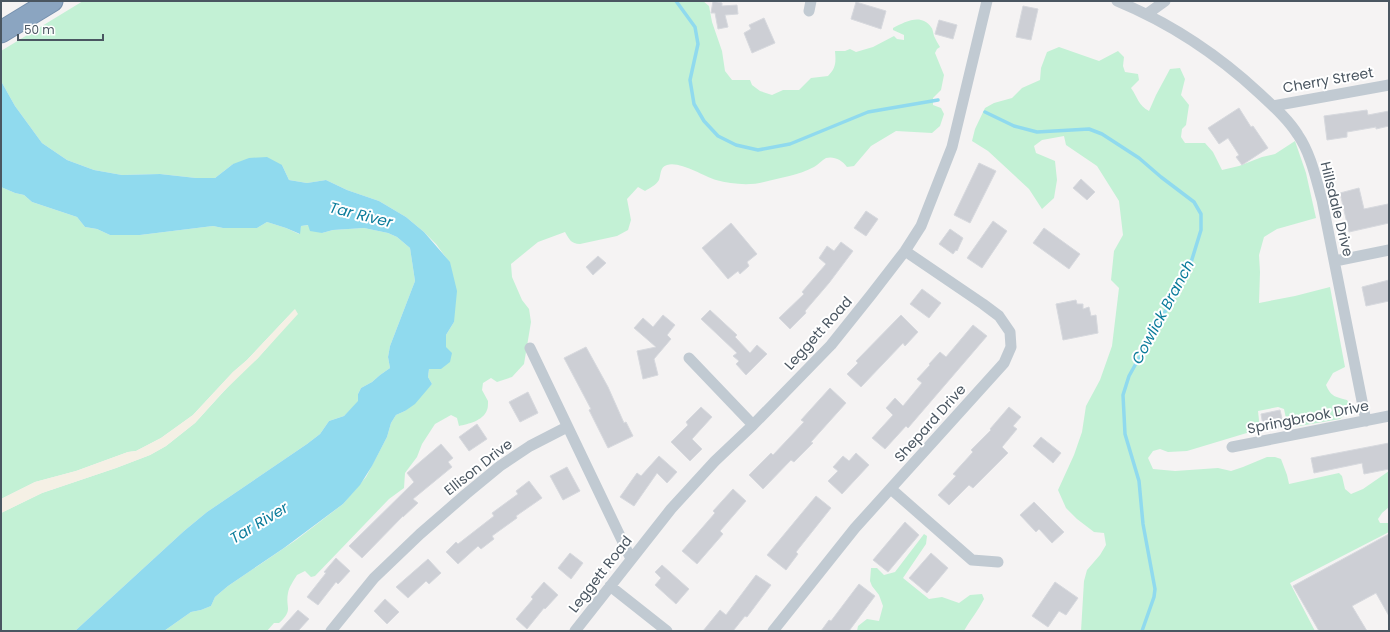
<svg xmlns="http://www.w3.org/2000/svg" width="1390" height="632" viewBox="0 0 1390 632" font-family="Poppins,sans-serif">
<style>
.green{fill:#c3f1d5}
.sand{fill:#f5f0e5}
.water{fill:#90daee}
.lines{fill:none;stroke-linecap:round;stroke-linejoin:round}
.stream{stroke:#90daee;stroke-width:3.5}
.building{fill:#cdcfd5;stroke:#d7d9de}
.motorway-casing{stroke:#7690ad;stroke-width:23}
.minor{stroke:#c1cad2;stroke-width:11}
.motorway{stroke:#8ba5c1;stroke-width:21}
.labels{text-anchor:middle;stroke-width:4;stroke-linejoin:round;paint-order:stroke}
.street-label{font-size:14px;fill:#4a5661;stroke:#fff}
.water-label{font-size:15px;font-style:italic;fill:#0c7c9b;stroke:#fff}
</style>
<rect width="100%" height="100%" fill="#f5f3f3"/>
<!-- green -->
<path class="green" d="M83 1H703L709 6 712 22 722 51 725 71 732 80H750L752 85 760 91 772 95 783 90H799L811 78 828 76C836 68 836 62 835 51H845L850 49 856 52 873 47 894 36 897 39 904 40V35L893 30V28C905 22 921 13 931 27 933 29 933 33 934 36 936 40 938 44 940 47L937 49 935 53 944 75 941 90 933 98V105L941 108 944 114 940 126 932 133 896 131 871 146 854 166 847 167C842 160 834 156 826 158 822 160 818 165 814 167 799 175 780 178 764 182 749 186 731 184 716 180 703 176 680 161 667 165 660 167 661 174 659 180 656 185 650 188 645 191L638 187 627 199 631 220 628 230 617 236 580 244C571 244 569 239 565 232L538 242 511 264 512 277 522 300 529 309 531 322 524 364 512 377 497 382 491 378 483 383 482 390 488 401C488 404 488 408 487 410 483 421 468 424 459 426L457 418 451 415 435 424 422 444 417 457 405 473 404 488 389 499 315 576 311 577 305 571 297 575C294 580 289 587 288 593 285 608 294 609 279 623H274L267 631H164L191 612 201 610 211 606 215 597 228 586 296 540 343 504 366 477 387 437 391 423 396 415 405 411 432 384 428 377 429 369H441L446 347V335L454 322 450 263 436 244 424 232 406 217 379 201 347 190 326 180 307 183 289 180 282 165 233 164 215 178H196L160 174 122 175 94 170 67 160 42 143 15 106 1 81V51Z
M1059 47 1099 61 1118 51 1124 57 1123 66 1125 72 1138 74 1139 80 1131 88C1138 98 1138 105 1149 111L1156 95 1170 69 1180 68 1185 79 1181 95 1189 105 1186 125 1182 129 1181 137 1185 143H1205L1213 152 1222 170 1239 166 1262 157 1275 154 1295 141 1306 173 1316 218 1277 229 1264 237 1259 255 1260 272 1259 303 1295 296 1330 287 1345 367 1333 373 1326 385C1331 397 1336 397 1347 400L1351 407 1348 412 1340 419 1288 428 1284 409 1278 407 1258 411 1260 429 1187 451 1168 452 1160 449 1153 451 1148 458 1153 469 1175 471 1218 468 1231 471 1243 467 1267 457H1275L1281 459 1287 475 1289 484 1339 473 1342 476 1345 489 1351 494 1363 489 1389 471V507L1382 513 1378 519 1380 523H1389V532L1290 583 1315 631H1081L1084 581 1087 570 1100 555 1106 545 1104 533 1094 532 1077 519 1066 508 1058 490 1074 455 1082 432 1086 406 1100 380 1112 346 1119 288 1111 280 1114 251 1123 235 1119 201 1097 166 1066 145 1064 136 1042 140 1034 146 1036 153 1055 161 1057 180 1054 198 1042 209 1029 189 988 151 972 141 975 129 985 108 994 103 1012 98 1022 88 1040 80 1041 68 1047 52Z
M1 187 15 193 24 195 32 202 77 217 85 227 97 229 110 235H140L213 226 223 228H257L267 222 286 228 299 234 301 226 309 225 322 233 333 230 364 228 388 233 397 237 410 248 415 281 390 346 388 357 390 368 380 375 372 382 361 388 358 394 359 401 344 416 329 421 320 434 307 444 207 512 184 531 75 631H1V513L42 493 116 468 150 455 166 446 195 423 236 378 258 358 273 341 295 309 247 360 233 372 193 415 161 438 136 451 128 452 76 471 35 482 1 499Z
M924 534 927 536 926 544 903 578 929 599 942 597 959 603 970 595 982 594 984 599C978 611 970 620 964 631H857L858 626 867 619 879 621 883 606 879 595 872 586 870 581 871 568H877L884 575 895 572Z"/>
<!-- sand -->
<path class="sand" d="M295 309 298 314 258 358 222 393 195 423 166 446 150 455 116 468 42 493 1 513V499L35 482 76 471 128 452 136 451 161 438 193 415 233 372 247 360Z"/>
<!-- water -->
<path class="water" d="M1 81 15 106 42 143 67 160 94 170 122 175 160 174 196 178H215L233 164 249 158 267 157 282 165 289 180 307 183 326 180 347 190 379 201 406 217 424 232 450 262 457 291 454 322 446 335V347L452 353 450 362 441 369H429L428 377 432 384 415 404 405 411 396 415 391 423 387 437 372 466 360 485 343 504 284 548 228 586 215 597 211 606 201 610 191 612 164 631H75L184 531 207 512 307 444 320 434 329 421 344 416 358 401V394L361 388 372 382 380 375 390 368 388 357 390 346 415 281 410 248 397 237 388 233 364 228 333 230 322 233 310 231 308 225 301 226 300 234 286 228 267 222 257 228H223L213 226 140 235H110L97 229 85 227 77 217 32 202 24 195 15 193 1 187Z"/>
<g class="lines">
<!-- stream -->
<path class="stream" d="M676 1 695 27 698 44 690 80 694 104 704 121 718 136 736 145 758 150 790 144 868 112 938 100
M985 112 1014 126 1037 132 1089 129 1102 134 1139 158 1161 177 1194 202 1201 214V230L1189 269 1129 376 1123 395 1125 434 1139 481 1143 524 1155 589 1154 597 1142 631"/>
</g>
<!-- building -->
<path class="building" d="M713 1 722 3V6L737 5 738 14 725 15 728 27 718 29 715 13H711Z
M856 2 886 11 881 29 851 19Z
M1023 6 1038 9 1031 40 1016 37Z
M764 18 775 43 752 53 744 33 751 29 749 25Z
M939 20 957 25 953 39 935 34Z
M1239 108 1251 127 1253 126 1268 148 1242 165 1236 157 1239 155 1228 138 1219 144 1208 128Z
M1367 110 1368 115 1389 111V126L1376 129V127L1347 132V137L1327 140 1324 116Z
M979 163 996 171 970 223 954 215Z
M1081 179 1095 192 1087 200 1073 188Z
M1359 188 1364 209 1388 204 1389 223 1349 232 1340 193Z
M866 211 878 219 866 236 854 228Z
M993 221 1007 231 982 268 967 258Z
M731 223 757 254 747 262 749 266 740 274 738 271 728 279 702 248Z
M1044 228 1080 254 1069 269 1033 243Z
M950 229 963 238 957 251 956 250 953 254 939 244Z
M841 242 853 251 829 283 805 311 806 313 790 329 779 318 804 294 802 292 826 264 819 258 827 246 834 251Z
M598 256 606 263 593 275 586 267Z
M1389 280V301L1366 306 1362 287Z
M922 289 941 303 929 318 910 304Z
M1076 300 1077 304H1083V309L1089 307 1091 316 1096 315 1098 333 1063 340 1056 304Z
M710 310 737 335 735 337 750 353 757 345 767 354 746 375 736 364 739 361 733 356 737 353 701 319Z
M663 315 675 325 667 335 671 339 654 359 658 375 643 379 637 351 656 347 634 328 643 318 653 327Z
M901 315 918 332 905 346 903 343 861 387 847 374 858 363 856 361Z
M973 325 987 336 908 428 906 426 885 449 872 438 893 415 886 408 895 398 903 406 922 383 917 379 930 365 929 364 940 352 946 357Z
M586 347 608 387 624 423 626 422 633 436 608 448 589 410 591 409 564 358Z
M830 388 846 403 811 442 813 443 794 462 791 460 763 489 749 475 771 453 773 455 804 422 801 420Z
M528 392 538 413 520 422 509 402Z
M701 407 712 417 692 439 702 449 690 461 671 442 688 425 686 422Z
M1009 407 1021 417 1013 426 1017 429 1002 447 1008 453 973 488 969 485 949 505 938 495 956 476 953 474 973 452 971 450 991 430 990 429Z
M1280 410 1284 427 1264 431 1261 414Z
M477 424 487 439 469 451 459 437Z
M1041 437 1061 453 1053 463 1033 446Z
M1389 443V469L1364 474 1362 463 1314 473 1311 458Z
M441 444 453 458 448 462 452 467 413 499 418 503 403 517V516L362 558 349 546 414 482 407 473Z
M856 453 869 465 842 494 828 481 838 471 833 467 843 456 849 461Z
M659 456 677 472 667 483 657 473 634 506 620 497 637 473 641 476Z
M567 467 580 491 563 500 550 476Z
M529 481 542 498 516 516 517 518 492 536 494 539 481 549 478 546 458 564 446 552 456 542 458 544 494 516 492 513 518 494 516 491Z
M733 489 746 501 720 531 723 534 697 564 682 551 715 513 713 511Z
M816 496 831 508 796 552 798 554 786 570 767 555Z
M1034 502 1064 532 1052 543 1039 529 1036 532 1020 515Z
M905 522 919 535 888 572 873 560Z
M1389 534V616L1376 593 1352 606 1367 631H1319L1293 586Z
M570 553 583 563 571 579 558 568Z
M931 553 948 568 927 593 909 578Z
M336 558 350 571 338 584 336 582 318 605 307 597 326 573 324 572Z
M428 559 441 573 429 584 426 581 408 598 396 587Z
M662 565 689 589 676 604 655 585 661 578 655 572Z
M756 575 771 585 747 617 745 616 733 631H703L720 610 726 615Z
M544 582 558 595 545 609 544 608 527 629 516 619 533 599 531 597Z
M1055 582 1078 598 1066 615 1059 611 1048 627 1032 616Z
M859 584 875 596 849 631H821L829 620 831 621Z
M385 599 399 612 387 624 374 611Z
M298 610 309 619 298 631H279Z"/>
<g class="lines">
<!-- motorway casing -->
<g class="motorway-casing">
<path id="motorway" d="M1 32 52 1"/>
</g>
<!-- minor -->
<path class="minor" d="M1117 1C1170 23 1217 54 1259 93 1273 106 1288 119 1298 135 1311 154 1316 179 1322 200L1366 421
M809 11 811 1
M1147 14 1165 1
M1273 106 1389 85
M1335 261 1389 250
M530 348 631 559
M689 358 753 425
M1232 447 1389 416
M891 489 972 560 998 562
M610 586 667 631
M331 631 374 578 420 534 466 494 500 466 530 446 567 427
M575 631 671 509 715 461 753 425 831 345 871 295 905 251 921 226 952 147 987 1
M773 631 855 528 1004 363 1011 347 1010 332 999 316 983 304 905 251"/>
<!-- motorway -->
<use href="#motorway" class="motorway"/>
</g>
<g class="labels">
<!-- street labels -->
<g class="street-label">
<text transform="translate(1328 80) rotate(-10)" y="5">Cherry Street</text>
<text transform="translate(1337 209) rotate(76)" y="5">Hillsdale Drive</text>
<text transform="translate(818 333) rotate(-48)" y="5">Leggett Road</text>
<text transform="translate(1308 417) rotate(-11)" y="5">Springbrook Drive</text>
<text transform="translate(930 423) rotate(-48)" y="5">Shepard Drive</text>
<text transform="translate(478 467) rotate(-38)" y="5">Ellison Drive</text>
<text transform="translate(600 574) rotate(-52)" y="5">Leggett Road</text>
</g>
<!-- water labels -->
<g class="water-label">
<text transform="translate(361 215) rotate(14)" y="5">Tar River</text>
<text transform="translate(1163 312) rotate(-62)" y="5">Cowlick Branch</text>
<text transform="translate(259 523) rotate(-31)" y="5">Tar River</text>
</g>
</g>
<!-- border -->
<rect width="1390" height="632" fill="none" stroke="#4a5661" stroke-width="4"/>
<!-- scale -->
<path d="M18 34v6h85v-6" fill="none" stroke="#4a5661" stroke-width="2"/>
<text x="24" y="34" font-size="12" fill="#4a5661" stroke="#ffffff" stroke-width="3" paint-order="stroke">50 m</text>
</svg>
